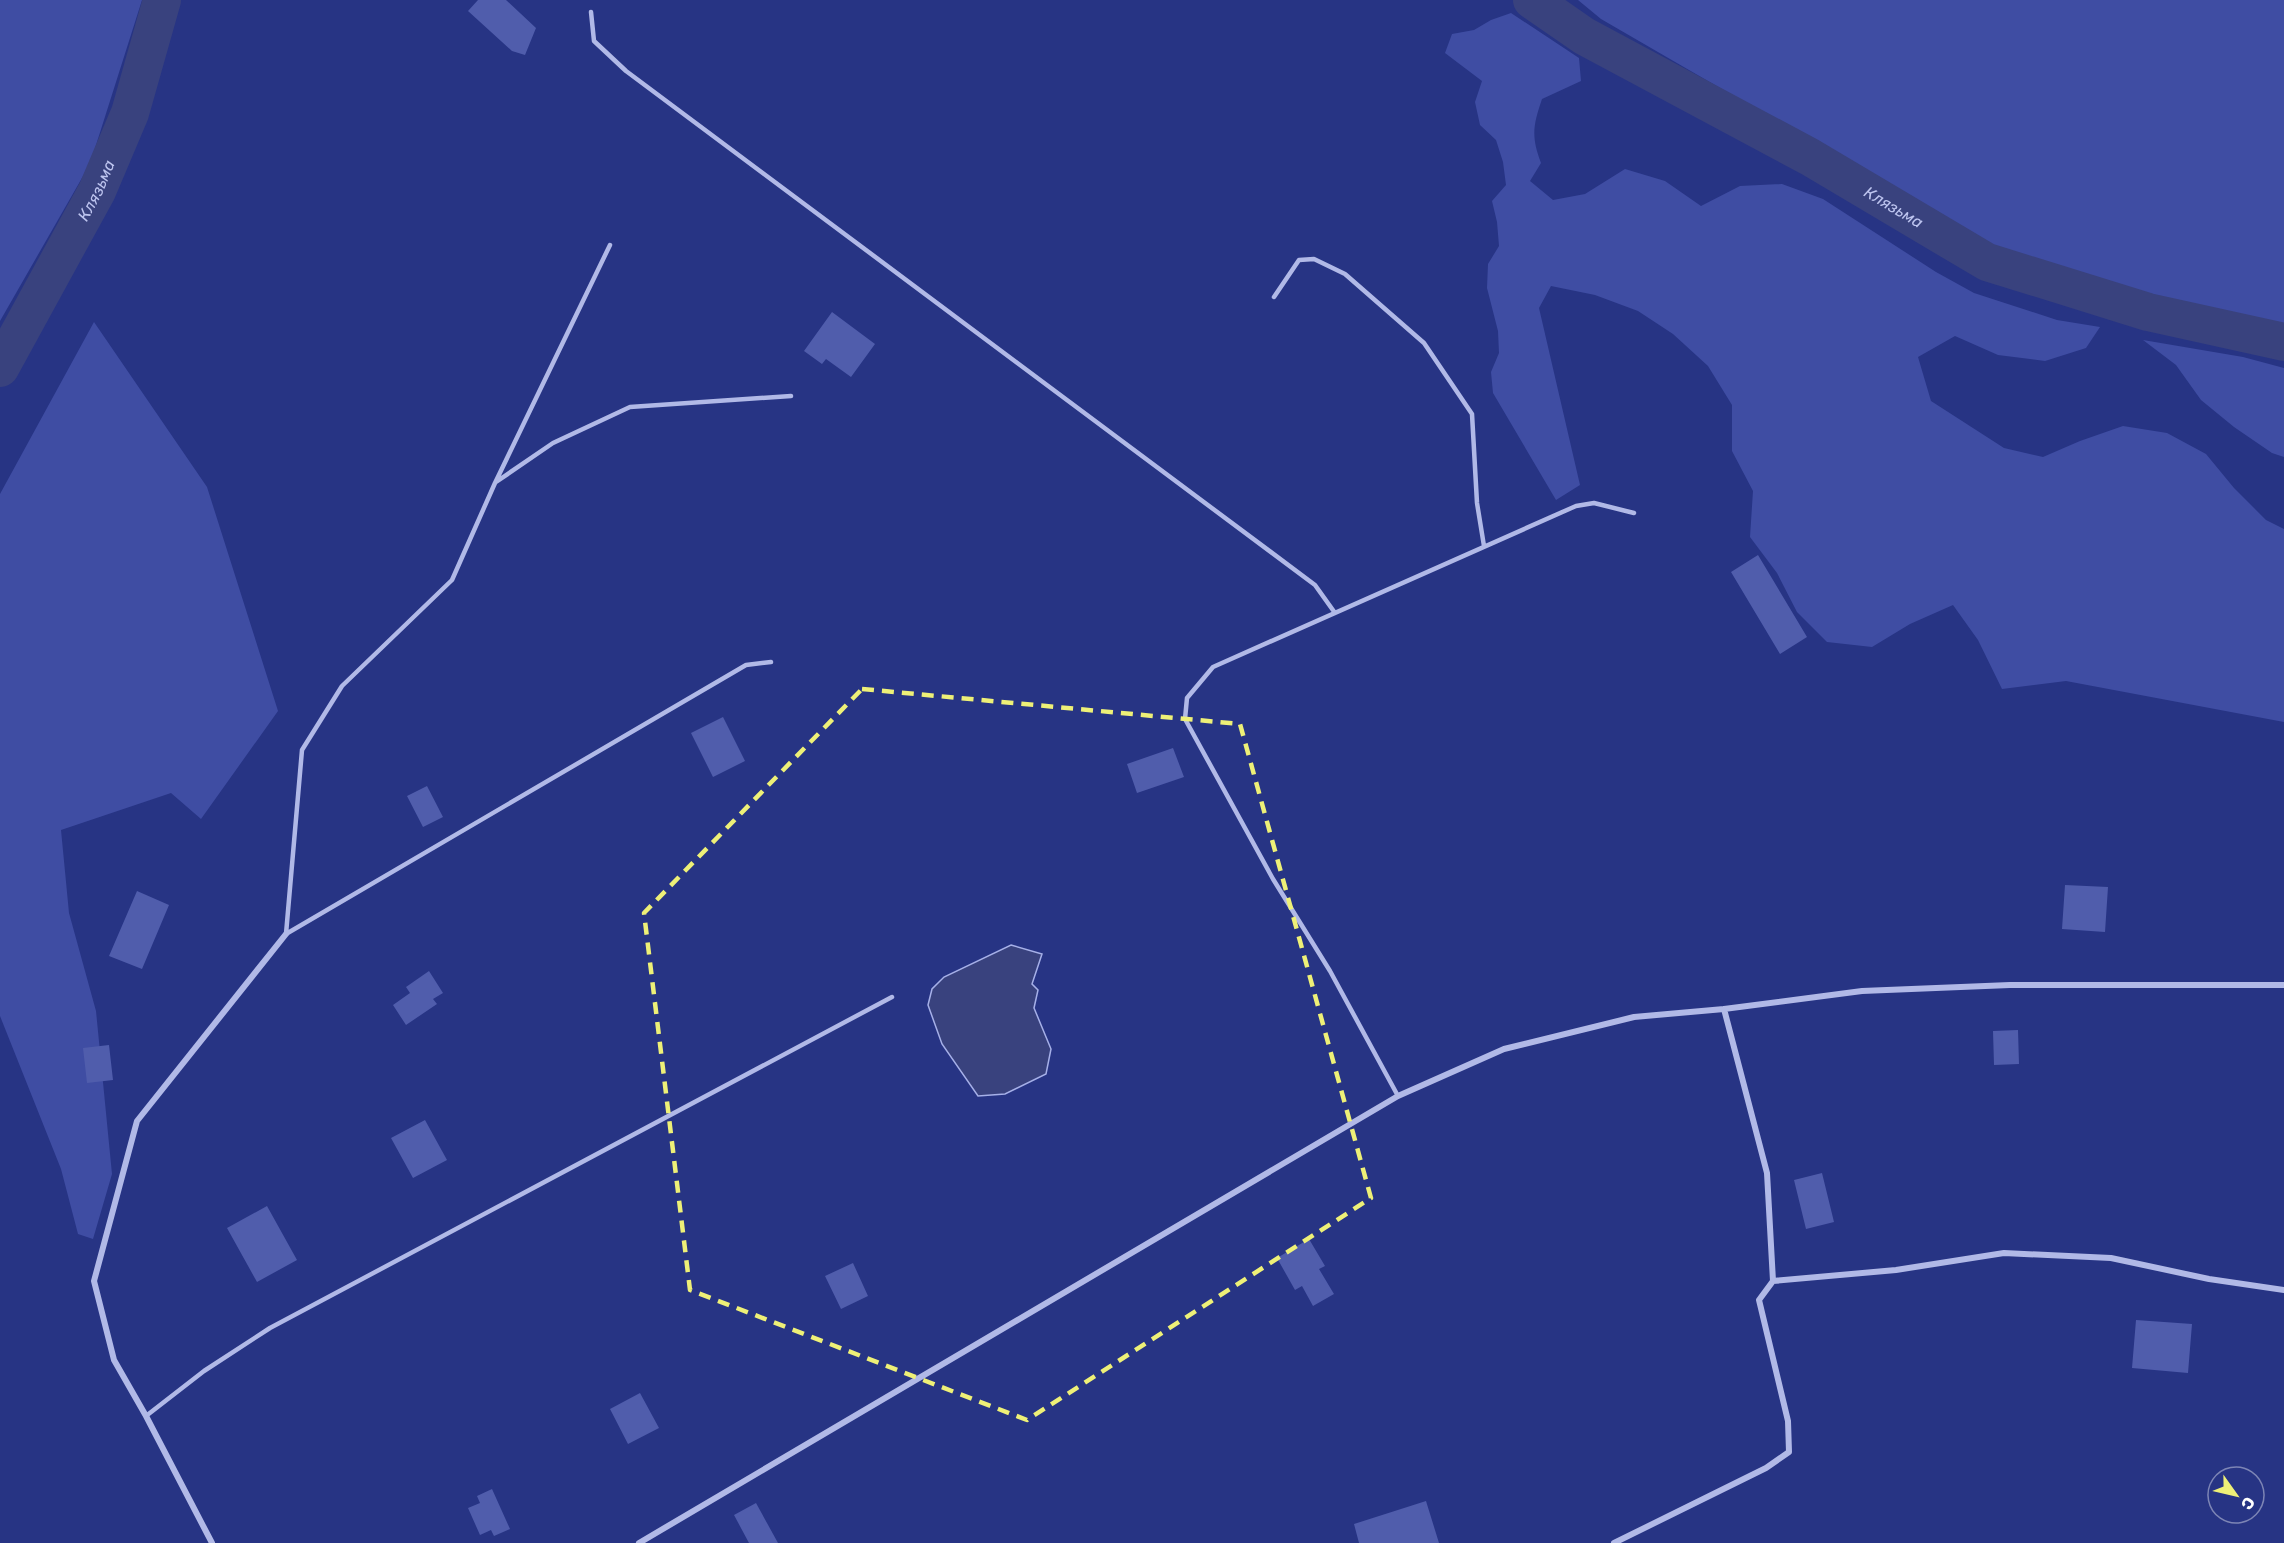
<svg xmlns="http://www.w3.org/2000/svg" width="2284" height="1543" viewBox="0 0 2284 1543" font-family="Rubik,sans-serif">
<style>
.green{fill:#3f4da3}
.water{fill:#39427e;stroke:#a6b0e8;stroke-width:1.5}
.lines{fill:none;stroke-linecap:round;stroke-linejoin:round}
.river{stroke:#39427e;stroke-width:38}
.building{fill:#505dac}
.service{stroke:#b1b9e7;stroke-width:4.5}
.minor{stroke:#b1b9e7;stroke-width:6}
.marked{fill:none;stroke:#eef077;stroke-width:4.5;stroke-dasharray:12 8;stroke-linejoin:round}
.labels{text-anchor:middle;stroke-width:6;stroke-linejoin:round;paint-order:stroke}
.water-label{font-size:16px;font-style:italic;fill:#bdc4ef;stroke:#273484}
</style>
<rect width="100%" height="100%" fill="#273484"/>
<!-- green -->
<path class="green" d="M0 0H142L90 164 0 321Z
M1578 0H2284V331L2130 294 2010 256 1601 19Z
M1511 13 1579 58 1581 81 1542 99C1533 126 1531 136 1541 163L1530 181 1553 200 1585 194 1625 169 1665 181 1701 206 1740 186 1782 184 1823 199 1936 272 1974 293 2057 320 2100 327 2086 348 2045 361 1998 355 1955 336 1918 357 1931 401 2004 448 2043 457 2080 441 2123 426 2167 433 2206 454 2234 488 2266 520 2284 529V722L2066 681 2002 689 1978 640 1953 605 1910 624 1872 647 1827 642 1797 612 1777 573 1750 537 1753 491 1732 451V405L1708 366 1673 334 1638 311 1595 295 1551 286 1539 308 1580 485 1556 500 1493 393 1491 372 1499 353 1498 331 1487 288 1488 264 1499 246 1497 222 1492 201 1506 185 1503 162 1496 140 1480 125 1475 102 1482 81 1445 53 1452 34 1474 30 1491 20Z
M94 322 207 487 278 711 201 819 171 793 61 830 69 913 96 1011 112 1174 93 1239 78 1234 61 1169 0 1016V494Z
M2143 340 2243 357 2284 368V457L2272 453 2234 427 2201 400 2176 365Z"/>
<!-- water -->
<path class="water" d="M1011 945 1042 954 1032 984 1038 990 1034 1008 1051 1049 1046 1074 1005 1094 978 1096 942 1044 928 1005 932 989 944 977Z"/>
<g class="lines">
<!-- river -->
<g class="river">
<path id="s1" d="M1532 0 1584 36 1810 157 1987 262 2148 312 2284 342"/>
<path id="s2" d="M0 368 97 191 130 113 162 0"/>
</g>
</g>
<!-- building -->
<path class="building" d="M478 0H506L536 28 525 55 512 51 468 11Z
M832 312 875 344 851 377 826 359 822 364 804 351Z
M1758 555 1807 637 1780 654 1731 572Z
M723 717 745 761 713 777 691 733Z
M1173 748 1184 777 1137 793 1127 764Z
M427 786 443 817 423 827 407 796Z
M2065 885 2108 887 2105 932 2062 929Z
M137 891 169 905 142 969 109 956Z
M429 971 443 993 433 999 437 1004 406 1025 393 1005 410 993 406 987Z
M2018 1030 2019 1064 1994 1065 1993 1031Z
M109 1045 113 1080 87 1083 83 1048Z
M425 1120 447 1160 413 1178 391 1138Z
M1822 1173 1834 1222 1806 1229 1794 1180Z
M267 1206 297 1260 257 1282 227 1228Z
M1309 1239 1325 1266 1319 1269 1334 1294 1313 1306 1302 1286 1295 1290 1277 1258Z
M853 1263 868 1296 841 1309 825 1276Z
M2136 1320 2192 1324 2188 1373 2132 1368Z
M640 1393 659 1428 628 1444 610 1409Z
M492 1489 510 1529 494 1536 491 1530 480 1535 468 1508 480 1503 477 1496Z
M1426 1501 1439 1543H1359L1354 1524Z
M756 1503 778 1543H749L734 1515Z"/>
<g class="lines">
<!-- service -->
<path class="service" d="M591 12 594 41 626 71 1315 585 1335 613
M1274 297 1299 260 1314 259 1345 274 1424 343 1472 414 1477 503 1484 546
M496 482 553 443 630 407 791 396
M286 934 302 750 342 686 452 580 495 483 610 245
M286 934 746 665 771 662
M1398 1096 1330 971 1273 879 1185 719 1187 698 1213 667 1576 506 1594 503 1634 513
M146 1416 204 1371 270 1328 892 997"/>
<!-- minor -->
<path class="minor" d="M1773 1281 1896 1270 2004 1253 2111 1258 2209 1279 2284 1290
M212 1543 146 1416 114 1360 94 1281 137 1121 286 934
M639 1543 1398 1096 1504 1049 1634 1017 1724 1009 1862 991 2010 985H2284
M1614 1543 1766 1468 1789 1452 1788 1421 1759 1300 1773 1281 1767 1173 1724 1009"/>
</g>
<!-- marked area -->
<path class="marked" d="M862 689 1240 724 1371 1198 1027 1420 690 1290 644 913Z"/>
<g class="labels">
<!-- water labels -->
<g class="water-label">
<text dy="6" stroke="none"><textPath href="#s2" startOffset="202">Клязьма</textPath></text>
<text dy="6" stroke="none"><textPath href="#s1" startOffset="417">Клязьма</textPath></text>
</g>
</g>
<!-- north arrow -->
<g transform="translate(2236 1495) rotate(124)"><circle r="28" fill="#273484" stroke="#7d85b5" stroke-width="1.5"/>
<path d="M0-4.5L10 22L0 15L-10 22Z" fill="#eef077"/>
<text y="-9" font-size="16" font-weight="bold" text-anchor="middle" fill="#ffffff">С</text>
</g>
</svg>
